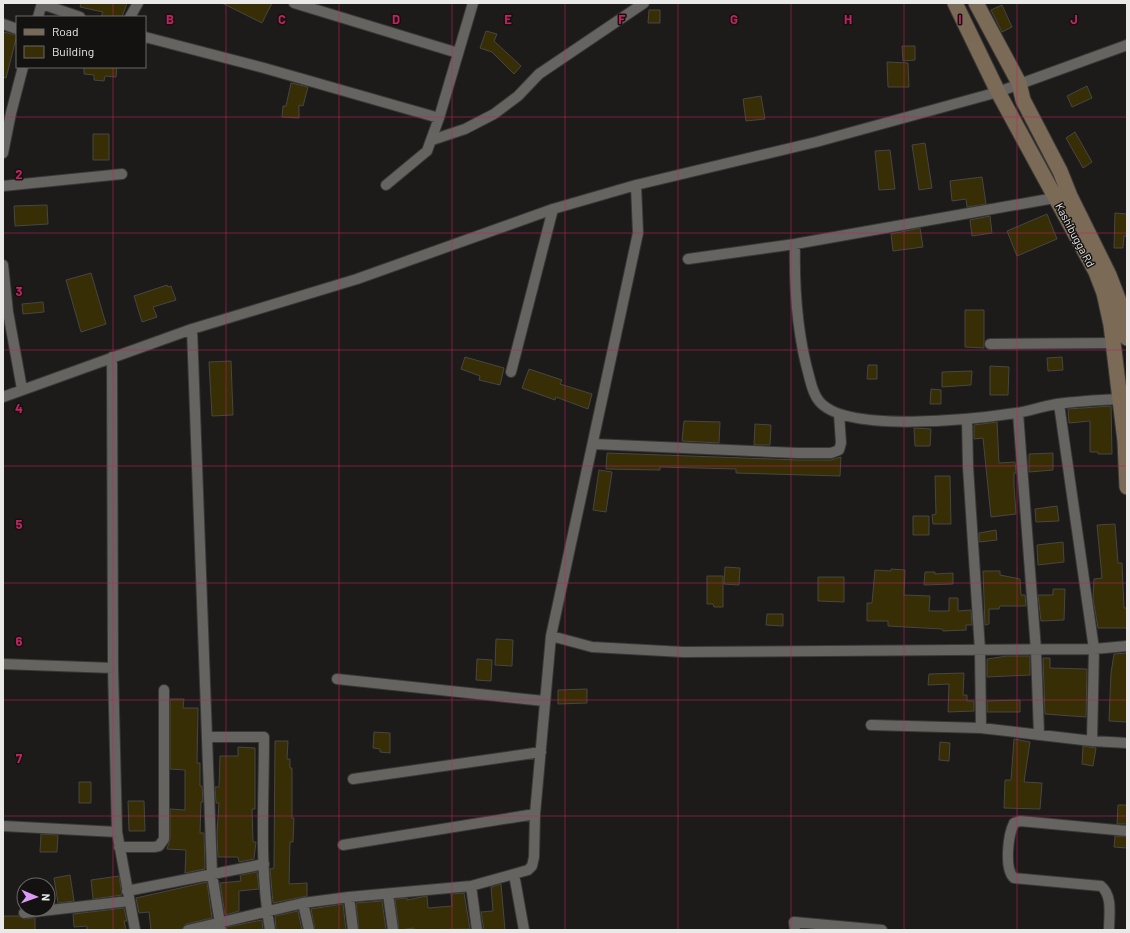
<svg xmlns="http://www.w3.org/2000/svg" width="1130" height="933" viewBox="0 0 1130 933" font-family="Barlow,sans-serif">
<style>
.building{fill:#372e05;stroke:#464643}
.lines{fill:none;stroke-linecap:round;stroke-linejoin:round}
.street-casing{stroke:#383837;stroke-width:12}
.secondary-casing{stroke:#383837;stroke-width:17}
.street{stroke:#656461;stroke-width:10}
.secondary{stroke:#7b6a56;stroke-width:15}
.grid{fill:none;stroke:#c42262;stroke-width:1;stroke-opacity:0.55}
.labels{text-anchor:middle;stroke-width:3;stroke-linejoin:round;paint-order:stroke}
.street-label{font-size:11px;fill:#e9e9e7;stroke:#131210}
.grid-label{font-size:13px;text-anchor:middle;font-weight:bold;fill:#c42262;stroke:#131210;stroke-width:3;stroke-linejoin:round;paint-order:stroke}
</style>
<rect width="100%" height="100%" fill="#1c1b19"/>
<!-- building -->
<path class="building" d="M81 3H127L122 17H101L103 12 80 7Z
M222 3H272L262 23Z
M1002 5 1012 27 1002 32 991 10Z
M649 10H660V23H648Z
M486 31 497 34 494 41 521 66 514 74 492 52 480 48Z
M3 32 17 35 6 78 3 77Z
M902 46H915V60L903 61Z
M887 62 908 63 909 87H888Z
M84 67H117L116 77 105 76 104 81 94 80V75L84 74Z
M291 83 308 87 303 106 299 105V118L282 117 283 106H286Z
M1087 86 1092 98 1072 107 1067 96Z
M761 96 765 119 746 121 743 99Z
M1075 132 1092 162 1083 168 1066 138Z
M93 134H109V160H93Z
M925 143 932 188 919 190 912 145Z
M890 150 895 189 879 190 875 151Z
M982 177 986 204 967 207 966 199 952 201 950 181Z
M47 205 48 224 15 226 14 206Z
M1115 213 1127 214V236H1124L1123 248H1114Z
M1047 214 1057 239 1017 256 1007 231Z
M990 216 992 233 972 236 970 220Z
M920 228 923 247 893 251 891 234Z
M91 273 106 324 81 332 66 280Z
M167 285 168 287 171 286 176 300 153 307 157 317 142 322 134 296Z
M43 302 44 312 23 314 22 304Z
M965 310H984V348L965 347Z
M465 357 504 368 500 385 479 380 480 376 461 369Z
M1062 357 1063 370 1048 371 1047 358Z
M231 361 233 415 212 416 209 362Z
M868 365H877V379H867Z
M990 366 1009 367 1008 395H990Z
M529 369 562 380 560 384 592 394 588 409 556 397 555 400 522 388Z
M972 371 971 385 942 387V372Z
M931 389 941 390V404H930Z
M1111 406 1112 454H1098V452H1090V421L1069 423 1068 409Z
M684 421 720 422 719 443 682 441Z
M997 422 999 463 1015 462 1016 473H1014V485L1016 514 991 517 983 438 974 439V425Z
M755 424 771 425 770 445H754Z
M914 428 931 429 930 446H915Z
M607 453 798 460H831L841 457 840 476 736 473V469L660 467V470L606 469Z
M1053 453V470L1029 472V454Z
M599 470 612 472 606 512 593 510Z
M935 476H950L951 524H933L932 515 936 514Z
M1057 506 1059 521 1036 522 1035 509Z
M913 516H929V535H913Z
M1115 524 1118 563H1122L1124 608H1127V628H1098L1093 598 1094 579 1102 578 1097 525Z
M996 530 997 540 979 542V533Z
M1063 542 1064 562 1038 565 1037 545Z
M725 567 740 568 739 585 724 584Z
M891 569 905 570 904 595 930 596 929 611H949V598H958V611L971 610 972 625H966V630L943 631 942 629 888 626V621H867V603H872L875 570 891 571Z
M983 571H1000V575L1020 579 1021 595H1025L1026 606H1000L999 609H989V624L985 625Z
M925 572H935V574L953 573V584L924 585Z
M707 576H723V607H714L713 604H707Z
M818 577H844V602L818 601Z
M1053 589H1065L1064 620 1041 621 1038 595H1053Z
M767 614H783V626L766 625Z
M496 639 513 640 512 666 495 665Z
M1127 653V722L1109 721 1111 673 1114 654Z
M1030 656V675L987 677V659L1007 656Z
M1043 658H1050V668L1087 669 1086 717 1045 714Z
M477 659 492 660 491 681 476 680Z
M964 673 963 695H967V701H974V711L948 712 949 684 928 685 929 674Z
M587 689V703L558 704V690Z
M170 699H184L183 708H198L197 763H200V786H202L203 802H201L200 833H204L205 869 185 873 186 850 167 849 170 839V809L185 810V770L170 769Z
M1020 700V712H987V701Z
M374 732 390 733V753L380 752V749L373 748Z
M1014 739 1030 742 1024 782 1042 783 1040 809 1004 808 1005 780H1011Z
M275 741H288L287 759H290V768H292V818H294L293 842H290L289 884 307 883V896L273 903 270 869 274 868Z
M940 742 950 743 949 761 939 760Z
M1083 746 1096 748 1093 766 1082 764Z
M238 747 255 748V809H252L253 842H256L254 859 239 862 238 857H218L217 833 219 803H216L215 787H219L220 756H238Z
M79 782H91V803H79Z
M128 801H144L145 831H129Z
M1118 805H1127V824H1117Z
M41 834 58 835 57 852H40Z
M1115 836 1127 837V848L1114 847Z
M257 872 259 889 239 891V911L225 915 220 883 241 881 240 875Z
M70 875 74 901 58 903 54 878Z
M119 876 122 895 93 899 91 880Z
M207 882 212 918 186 924 182 930H151L149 912 139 913 136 898Z
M501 884 505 930H484L481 912 493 911 491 887Z
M464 893 470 929 414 930V928L399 930 395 899 407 898V900L427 896 428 908 452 906 451 894Z
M382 901 386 930H359L356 903Z
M343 904 346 930H315L311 909Z
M124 908 127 921H124L126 930H87V926L74 927 73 914Z
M298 911 302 930H276L275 916Z
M4 916H19L24 919 35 918V930H3Z
M262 920 263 930H227V927Z"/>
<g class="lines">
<!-- street casing -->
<g class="street-casing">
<path id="street" d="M294 3 458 53
M42 4 80 17
M38 17 42 3
M130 17 138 3
M3 24 17 29
M145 37 264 68 439 118
M432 140 465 129 494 114 518 96 539 74 644 3
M3 153 11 113 23 67
M386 185 427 151 439 118 473 3
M3 186 122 174
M795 244C794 289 797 333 809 376 811 384 813 394 819 401 845 434 976 419 1016 413 1030 411 1043 406 1057 404 1078 401 1099 400 1121 399
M688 259 795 244 1060 197
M3 265 8 312 22 389
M192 329 212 874 221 930
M990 344 1114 343
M112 357 113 668 117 832 135 930
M511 372 553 209
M3 397 192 329 357 279 553 209 636 185 816 142 998 92 1127 45
M1059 404 1094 649 1092 741
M1018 413 1036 650 1039 735
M967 419 968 467 980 650 981 728
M593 444 798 453H831L839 450 841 443 839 414
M551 636 592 647 683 652 1094 649 1127 646
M3 664 113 668
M337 679 544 701
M871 725 981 728 1092 741 1127 743
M208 737H264C264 801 259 867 270 930
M353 779 541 752
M3 826 117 832
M343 845 535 814
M119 847H154L159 846 164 839V690
M514 874 528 870 532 866 534 857 535 814 551 636 638 233 636 185
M471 886 477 930
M127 891 264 864
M388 894 393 930
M349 897 353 930
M303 903 309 930
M24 913 129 901
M188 930 303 903 349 897 471 886 514 874 524 930
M795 930 794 922 882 930
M1109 930C1109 915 1113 896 1101 886L1014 878C1004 869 1008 835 1014 823L1020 821 1127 831"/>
</g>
<!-- secondary casing -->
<g class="secondary-casing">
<path id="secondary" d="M955 3 998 92 1096 272 1104 293 1111 325 1125 441 1127 487
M976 3 1019 83 1023 100 1060 171 1070 196 1109 275 1124 314 1127 338"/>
</g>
<!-- street -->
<use href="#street" class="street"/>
<!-- secondary -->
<use href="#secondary" class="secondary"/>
</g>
<!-- grid -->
<path class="grid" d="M113 3V17M226 3V930M339 3V930M452 3V930M565 3V930M678 3V930M791 3V930M904 3V930M1017 3V930M113 67V930M3 117H1127M3 233H1127M3 350H1127M3 466H1127M3 583H1127M3 700H1127M3 816H1127"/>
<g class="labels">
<!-- street labels -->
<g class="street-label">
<text transform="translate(1075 235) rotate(62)" y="4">Kashibugga Rd</text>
</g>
</g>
<g class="grid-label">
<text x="170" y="24">B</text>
<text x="282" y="24">C</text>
<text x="396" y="24">D</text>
<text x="508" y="24">E</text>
<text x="622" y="24">F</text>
<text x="734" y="24">G</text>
<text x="848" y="24">H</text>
<text x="960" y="24">I</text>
<text x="1074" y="24">J</text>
<text x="19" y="179">2</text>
<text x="19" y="296">3</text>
<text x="19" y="413">4</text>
<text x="19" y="529">5</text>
<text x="19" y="646">6</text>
<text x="19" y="763">7</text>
</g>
<!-- border -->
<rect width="1130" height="933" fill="none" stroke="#e9e9e7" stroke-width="8"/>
<!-- legend -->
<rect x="16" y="16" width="130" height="52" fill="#131210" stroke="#696866"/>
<rect x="24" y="29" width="20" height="6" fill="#7b6a56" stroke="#696866"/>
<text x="52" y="36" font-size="12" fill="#e9e9e7">Road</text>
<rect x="24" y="46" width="20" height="12" fill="#372e05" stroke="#696866"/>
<text x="52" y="56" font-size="12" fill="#e9e9e7">Building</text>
<!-- north arrow -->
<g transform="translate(36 897) rotate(92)"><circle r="19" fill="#131210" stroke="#696866"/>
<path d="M0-3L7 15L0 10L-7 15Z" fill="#da9af6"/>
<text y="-6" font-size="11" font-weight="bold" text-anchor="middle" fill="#e9e9e7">N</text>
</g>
</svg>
